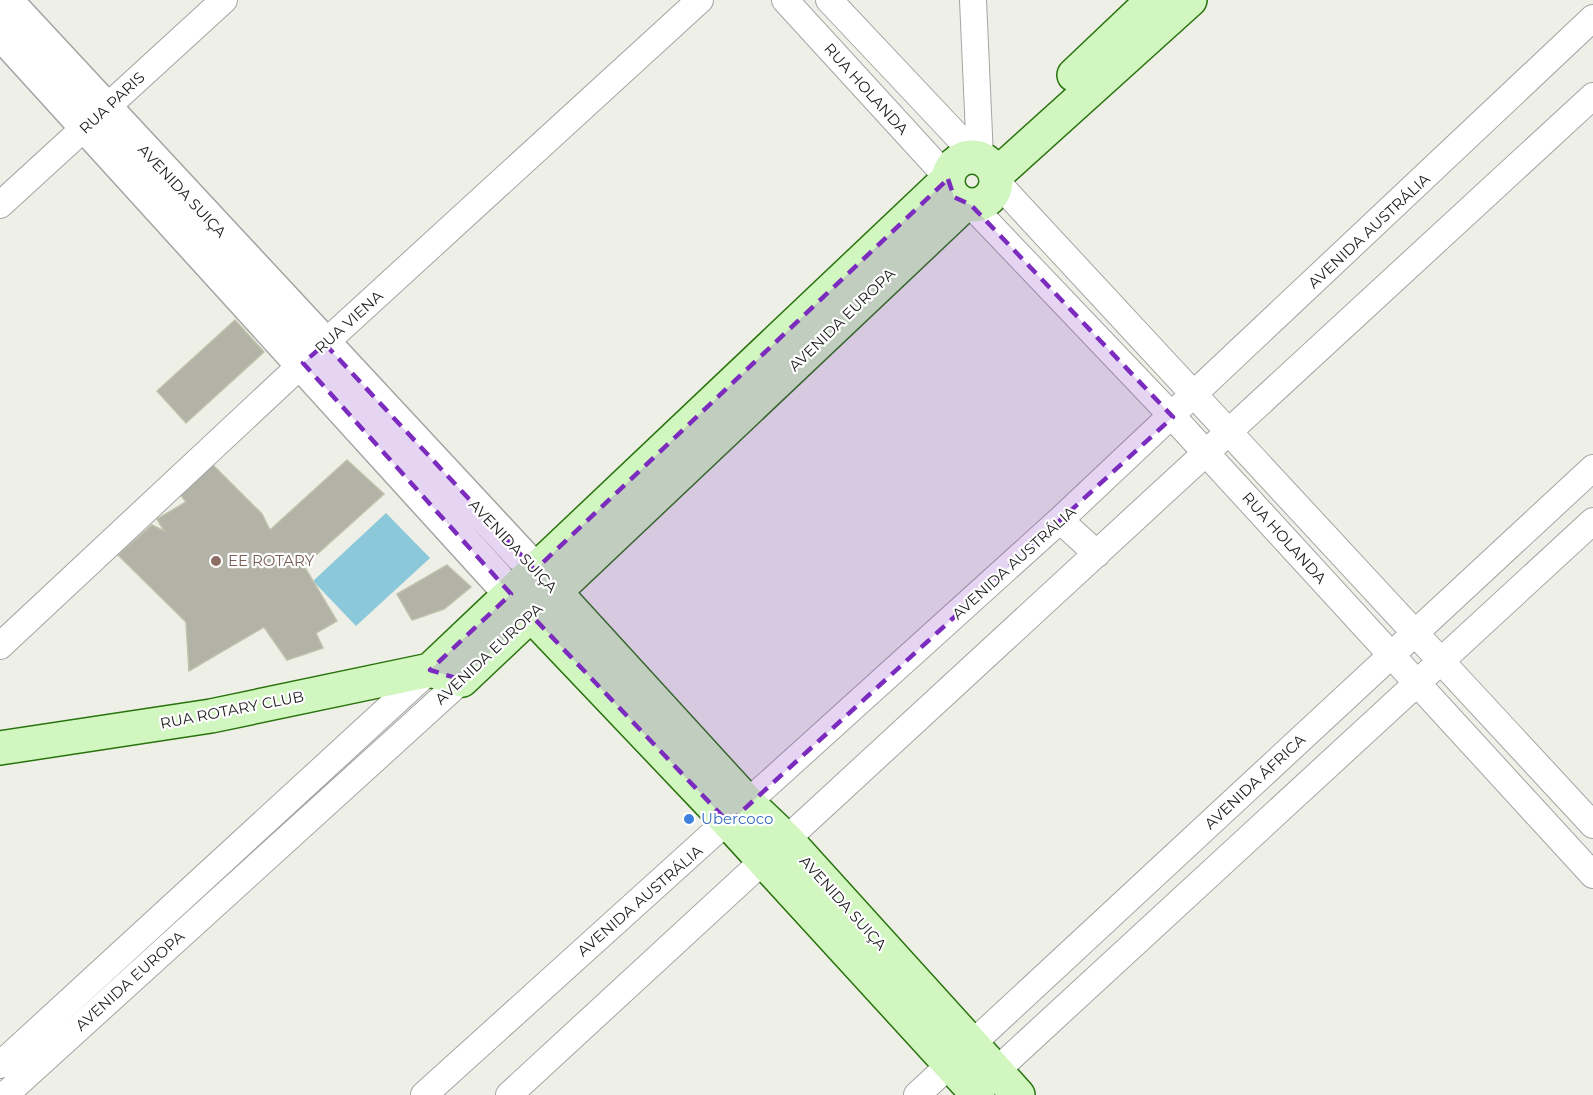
<svg xmlns="http://www.w3.org/2000/svg" width="1593" height="1095" viewBox="0 0 1593 1095" font-family="Montserrat,sans-serif">
<style>
.pitch{fill:#8bc8da}
.building{fill:#b2b2a6;stroke:#c0c1ab;stroke-width:1.5}
.lines{fill:none;stroke-linecap:round;stroke-linejoin:round}
.minor-casing{stroke:#a4a4a4;stroke-width:28}
.tertiary-casing{stroke:#a4a4a4;stroke-width:36}
.secondary-casing{stroke:#28730c;stroke-width:36}
.minor{stroke:#fff;stroke-width:26}
.tertiary{stroke:#fff;stroke-width:33}
.secondary{stroke:#d2f6c0;stroke-width:33}
.marked{fill:#7b2cbf;fill-opacity:0.2;stroke:#7b2cbf;stroke-width:4.5;stroke-dasharray:12 8;stroke-linejoin:round}
.education-dot{fill:#8d6e63;stroke:#fff;stroke-width:2}
.shop-dot{fill:#3f7fe0;stroke:#fff;stroke-width:2}
.labels{text-anchor:middle;stroke-width:4.5;stroke-linejoin:round;paint-order:stroke}
.street-label{font-size:15px;fill:#202020;stroke:#fff}
.education-label{font-size:15px;fill:#785e54;stroke:#fff;text-anchor:start}
.shop-label{font-size:15px;fill:#366cbe;stroke:#fff;text-anchor:start}
</style>
<rect width="100%" height="100%" fill="#eef0e8"/>
<!-- pitch -->
<path class="pitch" d="M386 513 430 558 356 626 313 581Z"/>
<!-- building -->
<path class="building" d="M235 320 264 352 186 423 157 391Z
M347 460 384 494 304 566 337 621 316 633 323 648 287 660 264 627 189 671 186 622 118 555 152 525 164 531 157 519 186 502 180 494 212 464 262 514 270 530Z
M447 565 471 587 444 609 412 620 397 594Z"/>
<g class="lines">
<!-- minor casing -->
<g class="minor-casing">
<path id="minor" d="M785 0 948 178
M829 0 977 157
M973 0 980 157
M996 181 1593 825
M0 205 224 0
M971 205 1173 417 1593 875
M1060 520 1097 554
M0 646 303 363 700 0
M0 1065 430 670
M983 1083 1593 521
M5 1095 462 680
M424 1095 1060 520 1593 18
M509 1095 1593 96
M917 1095 1593 468"/>
</g>
<!-- tertiary casing -->
<g class="tertiary-casing">
<path id="tertiary" d="M5 0 535 570
M0 32 511 594"/>
</g>
<!-- secondary casing -->
<g class="secondary-casing">
<path id="secondary" d="M1074 75 1153 0
M948 181a24 24 0 1 1 48 0a24 24 0 1 1-48 0Z
M996 175 1190 0
M535 570 749 804 787 840 1018 1095
M515 598 729 823 978 1095
M430 670 948 179
M0 748 211 716 430 670 462 680 965 204"/>
</g>
<!-- minor -->
<use href="#minor" class="minor"/>
<!-- tertiary -->
<use href="#tertiary" class="tertiary"/>
<!-- secondary -->
<use href="#secondary" class="secondary"/>
</g>
<!-- marked area -->
<path class="marked" d="M948 179 954 197 971 205 1173 417 729 823 530 614 462 680 430 670 511 594 303 363 325 344 535 570Z"/>
<!-- markers -->
<circle class="education-dot" cx="216" cy="561" r="6"/>
<circle class="shop-dot" cx="689" cy="819" r="6"/>
<g class="labels">
<!-- street labels -->
<g class="street-label">
<text transform="translate(866 89) rotate(48)" y="5">RUA HOLANDA</text>
<text transform="translate(112 103) rotate(-43)" y="5">RUA PARIS</text>
<text transform="translate(182 191) rotate(47)" y="5">AVENIDA SUIÇA</text>
<text transform="translate(1369 231) rotate(-43)" y="5">AVENIDA AUSTRÁLIA</text>
<text transform="translate(842 320) rotate(-44)" y="5">AVENIDA EUROPA</text>
<text transform="translate(349 322) rotate(-42)" y="5">RUA VIENA</text>
<text transform="translate(1284 538) rotate(48)" y="5">RUA HOLANDA</text>
<text transform="translate(513 546) rotate(47)" y="5">AVENIDA SUIÇA</text>
<text transform="translate(1014 563) rotate(-42)" y="5">AVENIDA AUSTRÁLIA</text>
<text transform="translate(489 654) rotate(-43)" y="5">AVENIDA EUROPA</text>
<text transform="translate(232 710) rotate(-11)" y="5">RUA ROTARY CLUB</text>
<text transform="translate(1255 782) rotate(-43)" y="5">AVENIDA ÁFRICA</text>
<text transform="translate(640 901) rotate(-41)" y="5">AVENIDA AUSTRÁLIA</text>
<text transform="translate(843 903) rotate(48)" y="5">AVENIDA SUIÇA</text>
<text transform="translate(130 981) rotate(-42)" y="5">AVENIDA EUROPA</text>
</g>
<!-- education labels -->
<g class="education-label">
<text x="228" y="566">EE ROTARY</text>
</g>
<!-- shop labels -->
<g class="shop-label">
<text x="701" y="824">Ubercoco</text>
</g>
</g>
</svg>
